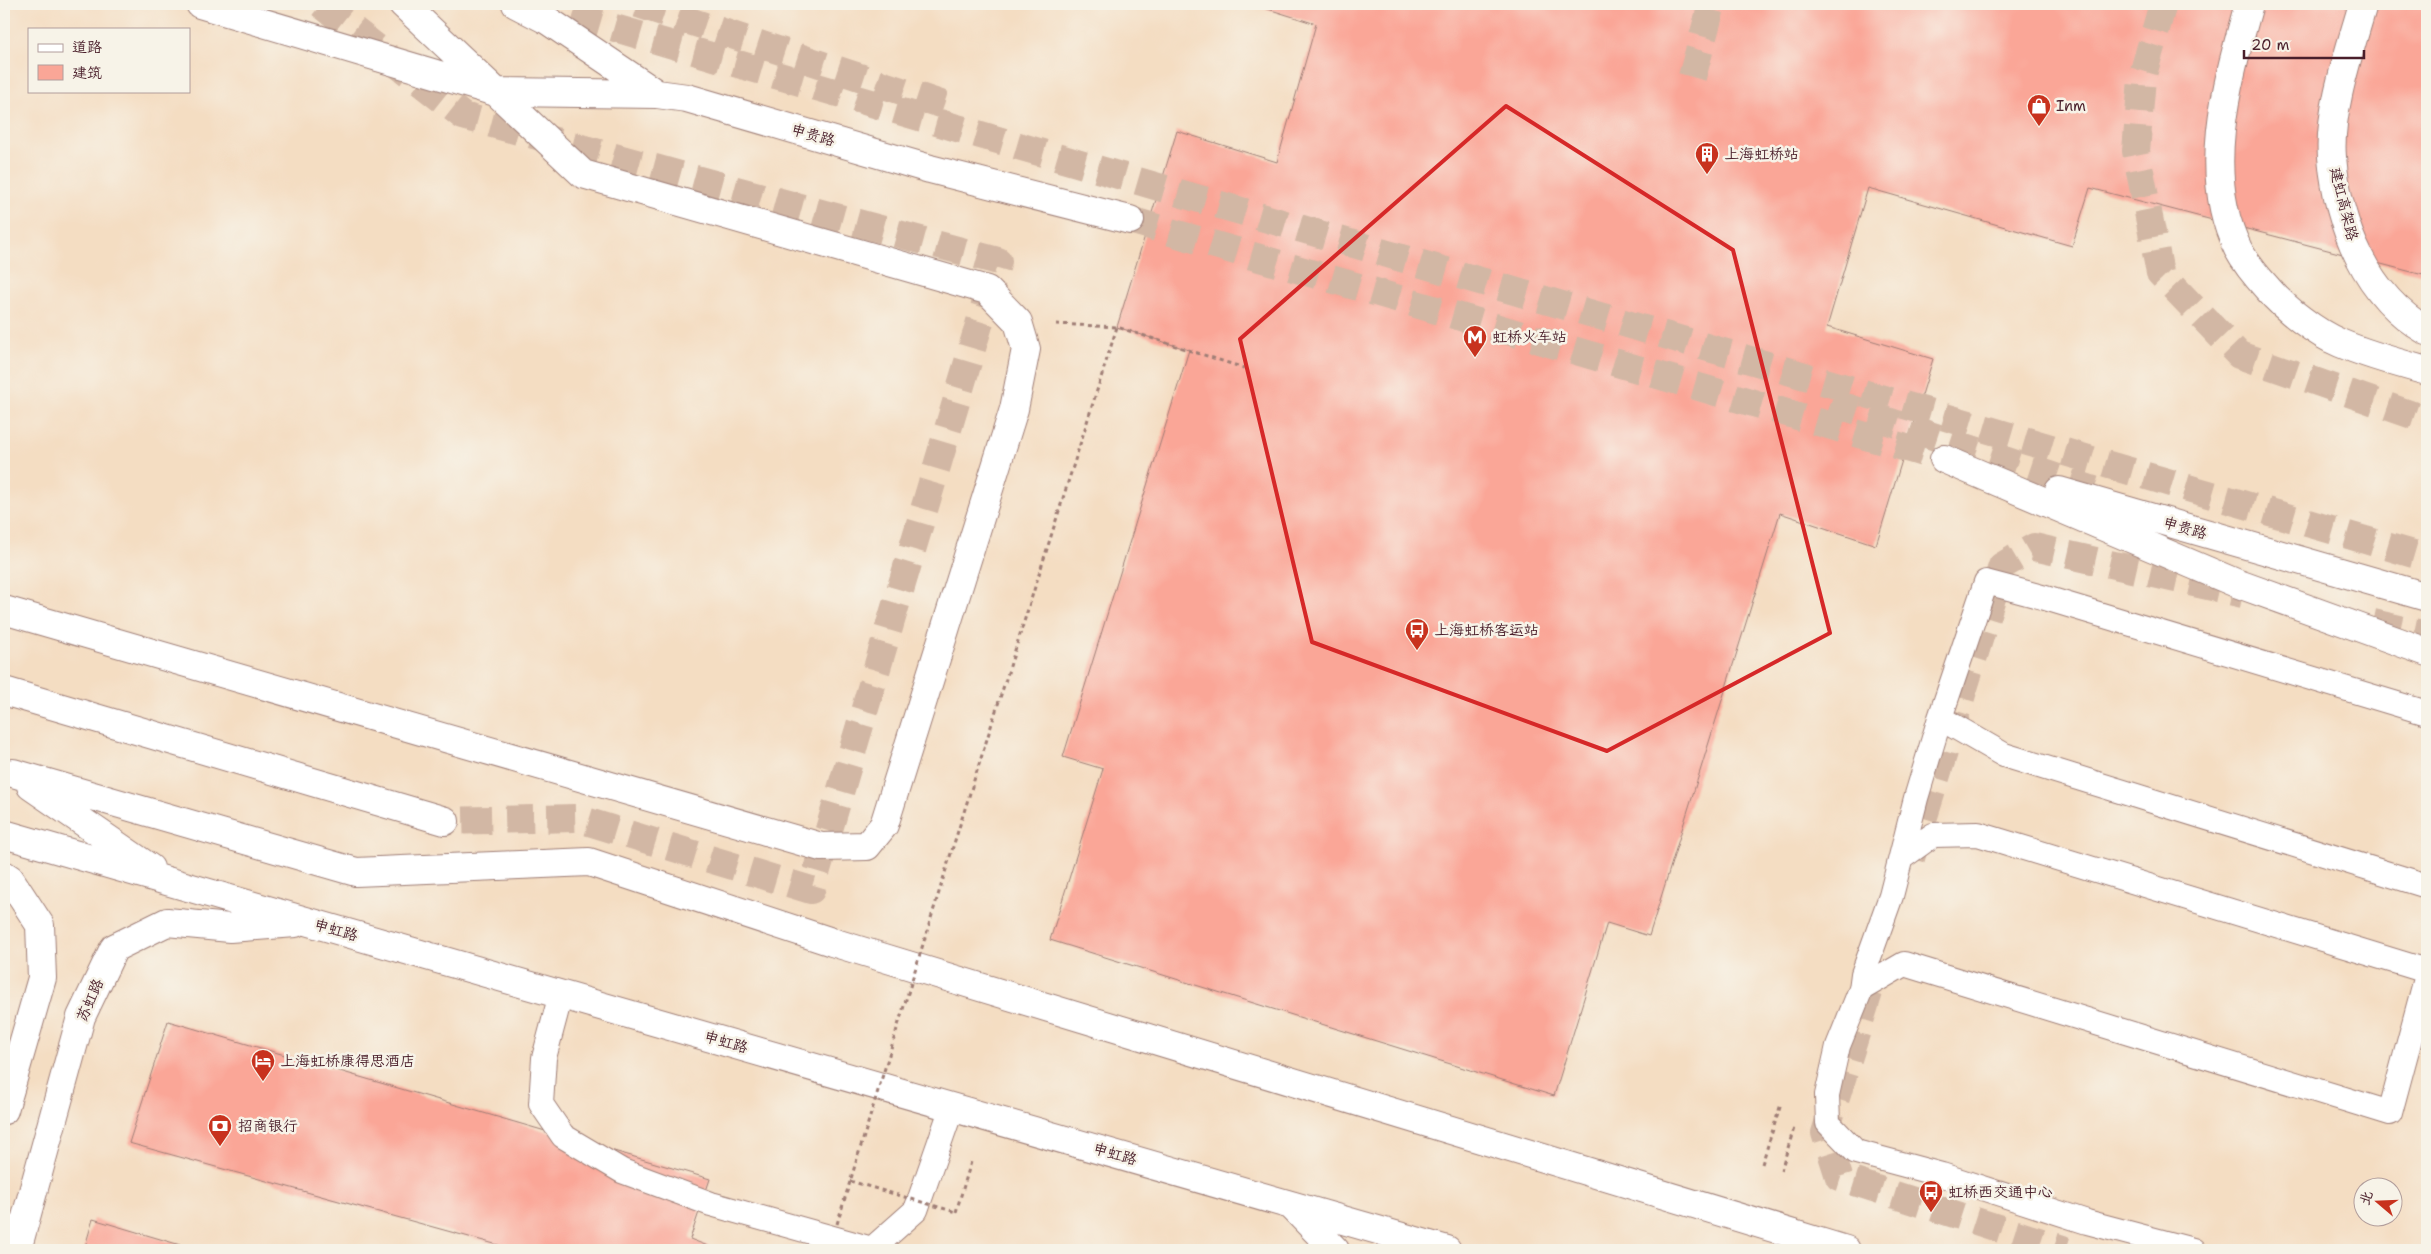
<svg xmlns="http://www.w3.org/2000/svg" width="2431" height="1254" viewBox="0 0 2431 1254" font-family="'Shantell Sans','LXGW WenKai TC',sans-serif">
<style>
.building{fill:#faa697}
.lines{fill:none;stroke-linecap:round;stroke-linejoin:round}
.street-tunnel{stroke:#d2b7a4;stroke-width:28;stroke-dasharray:28 14;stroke-linecap:butt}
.secondary-tunnel{stroke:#d2b7a4;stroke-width:28;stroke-dasharray:28 14;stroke-linecap:butt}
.lane-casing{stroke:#9f7e76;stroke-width:26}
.secondary-casing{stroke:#9f7e76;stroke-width:30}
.highway-casing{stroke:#9f7e76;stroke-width:30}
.path{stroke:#9f7e76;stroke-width:3;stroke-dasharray:4 4;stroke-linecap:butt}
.lane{stroke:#fff;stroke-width:24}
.secondary{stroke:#fff;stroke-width:28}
.highway{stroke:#fff;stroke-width:28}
.path-bridge{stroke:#9f7e76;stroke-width:3;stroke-dasharray:4 4;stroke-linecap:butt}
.marked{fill:none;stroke:#d62828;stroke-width:4;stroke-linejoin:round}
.labels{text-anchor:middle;stroke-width:5;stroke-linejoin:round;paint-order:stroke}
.poi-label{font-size:15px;fill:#4a1f2b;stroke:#f7f3e8;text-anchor:start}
.street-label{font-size:15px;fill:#4a1f2b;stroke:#f7f3e8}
</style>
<rect width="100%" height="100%" fill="#f7f3e8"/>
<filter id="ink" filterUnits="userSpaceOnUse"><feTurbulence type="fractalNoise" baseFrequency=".02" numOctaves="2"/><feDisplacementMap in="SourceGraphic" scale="10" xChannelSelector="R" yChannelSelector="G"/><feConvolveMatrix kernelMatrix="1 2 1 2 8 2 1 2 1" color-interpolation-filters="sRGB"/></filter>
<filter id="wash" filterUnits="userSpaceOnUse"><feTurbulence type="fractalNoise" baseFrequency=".0096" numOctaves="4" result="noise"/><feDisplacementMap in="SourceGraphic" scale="20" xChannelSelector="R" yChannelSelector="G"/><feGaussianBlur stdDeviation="1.12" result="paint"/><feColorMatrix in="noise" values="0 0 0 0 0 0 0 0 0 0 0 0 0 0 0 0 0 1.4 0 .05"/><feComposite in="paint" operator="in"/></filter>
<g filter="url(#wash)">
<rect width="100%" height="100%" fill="#f4ddc2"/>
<g id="blocks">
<!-- building -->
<path class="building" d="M1252 4H2427V276L2090 188 2072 246 1868 188 1827 327 1933 359 1876 545 1780 513 1649 936 1607 923 1554 1096 1050 940 1103 769 1063 757 1189 350 1117 327 1177 131 1277 162 1316 24Z
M168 1021 710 1179 690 1239 718 1250H507L509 1248 129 1143Z
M93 1219 197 1250H84Z"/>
</g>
</g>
<g filter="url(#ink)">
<use href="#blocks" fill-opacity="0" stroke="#9f7e76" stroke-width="1"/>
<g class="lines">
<!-- street-tunnel -->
<path class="street-tunnel" d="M2163 4 2142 78 2136 151 2160 273 2239 355 2427 420
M1692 77 1712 4"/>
<!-- secondary-tunnel -->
<path class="secondary-tunnel" d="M321 4 463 116 998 261 811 890 576 818 445 821
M533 4 2427 558
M638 4 944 105
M1130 220 1944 459
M1831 402 2094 490
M2373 623 2427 635
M1911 858 2002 566 2034 547 2243 594
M1869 992 1825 1133 1839 1177 2066 1250"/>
<!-- lane casing -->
<g class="lane-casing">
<path id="lane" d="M1940 718 2004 755 2427 886
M1901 858 1933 835 1978 834 2427 971
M1861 989 1904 964 2390 1113 2427 975
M561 994 544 1058 541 1104 563 1136 622 1171 711 1204 872 1249 916 1210 952 1107
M2193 1250 2087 1222 1942 1175 1856 1152 1828 1123 1827 1095 1838 1046 1861 989 1863 974 1891 896 1916 798 1940 718 1986 582 2042 597 2427 713"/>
</g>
<!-- secondary casing -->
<g class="secondary-casing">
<path id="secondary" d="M200 4 496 92 657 94
M516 4 547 20 657 94 687 98 930 169 1130 220
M1944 459 2236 583 2427 652
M2059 491 2427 597
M4 610 821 847 867 846 884 825 1014 409 1026 349 1018 322 987 290 583 174 403 4
M4 691 445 821
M13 773 356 872 589 862 832 942 1846 1250
M31 786 150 868
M4 834 1447 1250
M4 875 10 879 40 925 42 978 4 1110
M1292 1206 1335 1250
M17 1250 81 1017 114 948 167 922 230 928 295 923"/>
</g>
<!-- highway casing -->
<g class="highway-casing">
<path id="highway" d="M2249 4C2228 80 2200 173 2238 249 2246 264 2257 277 2268 289 2285 309 2316 333 2340 343 2368 355 2398 363 2427 371
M2363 4C2351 47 2328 112 2332 157 2338 225 2366 296 2427 331"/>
</g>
<!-- path -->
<path class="path" d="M1056 324 1117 327 1244 368
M952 850 1117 327
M1762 1164 1781 1104
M1781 1171 1794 1128
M956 1212 971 1162"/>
<!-- lane -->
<use href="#lane" class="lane"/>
<!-- secondary -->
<use href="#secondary" class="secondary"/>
<!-- highway -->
<use href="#highway" class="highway"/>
<!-- path-bridge -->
<path class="path-bridge" d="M850 1181 956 1212
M837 1224 952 850"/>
</g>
</g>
<!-- marked area -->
<path class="marked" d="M1506 106 1733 250 1830 633 1607 751 1312 642 1240 339Z"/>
<!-- icons -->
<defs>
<g id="shop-pin" transform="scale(1.25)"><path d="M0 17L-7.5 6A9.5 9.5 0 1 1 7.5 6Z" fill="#c8321e" stroke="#f7f3e8"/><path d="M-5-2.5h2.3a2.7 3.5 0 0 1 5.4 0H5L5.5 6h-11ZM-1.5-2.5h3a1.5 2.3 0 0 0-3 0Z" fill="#fff"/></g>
<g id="building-pin" transform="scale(1.25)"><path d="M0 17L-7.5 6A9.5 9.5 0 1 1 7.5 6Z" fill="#c8321e" stroke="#f7f3e8"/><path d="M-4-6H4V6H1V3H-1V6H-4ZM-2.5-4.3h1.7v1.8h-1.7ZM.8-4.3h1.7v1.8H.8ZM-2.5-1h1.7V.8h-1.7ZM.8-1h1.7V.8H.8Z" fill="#fff"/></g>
<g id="metro-pin" transform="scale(1.25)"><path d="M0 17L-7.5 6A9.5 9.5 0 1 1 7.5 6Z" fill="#c8321e" stroke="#f7f3e8"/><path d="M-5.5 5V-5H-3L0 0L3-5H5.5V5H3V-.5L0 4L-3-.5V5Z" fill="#fff"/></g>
<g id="bus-pin" transform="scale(1.25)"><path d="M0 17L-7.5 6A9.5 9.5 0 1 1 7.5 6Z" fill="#c8321e" stroke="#f7f3e8"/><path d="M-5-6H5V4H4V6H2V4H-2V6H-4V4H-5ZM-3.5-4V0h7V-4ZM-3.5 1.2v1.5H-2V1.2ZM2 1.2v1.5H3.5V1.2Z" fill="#fff"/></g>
<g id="hotel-pin" transform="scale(1.25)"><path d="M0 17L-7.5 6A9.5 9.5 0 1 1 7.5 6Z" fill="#c8321e" stroke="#f7f3e8"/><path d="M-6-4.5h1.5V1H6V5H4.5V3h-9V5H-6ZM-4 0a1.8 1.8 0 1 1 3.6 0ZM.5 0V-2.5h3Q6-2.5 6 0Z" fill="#fff"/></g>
<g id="bank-pin" transform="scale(1.25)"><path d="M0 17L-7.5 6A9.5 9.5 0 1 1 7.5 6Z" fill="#c8321e" stroke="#f7f3e8"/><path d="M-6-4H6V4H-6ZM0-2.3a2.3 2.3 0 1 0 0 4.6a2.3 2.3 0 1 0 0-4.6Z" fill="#fff"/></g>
</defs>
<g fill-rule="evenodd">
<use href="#shop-pin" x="2039" y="106"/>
<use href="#building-pin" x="1707" y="154"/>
<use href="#metro-pin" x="1475" y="337"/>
<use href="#bus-pin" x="1417" y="630"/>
<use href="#hotel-pin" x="263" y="1061"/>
<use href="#bank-pin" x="220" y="1126"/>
<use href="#bus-pin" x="1931" y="1192"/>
</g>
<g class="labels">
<!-- poi labels -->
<g class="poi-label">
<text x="2056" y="111">Inm</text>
<text x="1724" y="159">上海虹桥站</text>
<text x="1492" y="342">虹桥火车站</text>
<text x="1434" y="635">上海虹桥客运站</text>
<text x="280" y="1066">上海虹桥康得思酒店</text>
<text x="238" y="1131">招商银行</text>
<text x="1948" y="1197">虹桥西交通中心</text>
</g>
<!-- street labels -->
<g class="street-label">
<text transform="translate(813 135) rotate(16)" y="5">申贵路</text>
<text transform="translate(2344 204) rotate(76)" y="5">建虹高架路</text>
<text transform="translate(2185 528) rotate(16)" y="5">申贵路</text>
<text transform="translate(336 930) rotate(16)" y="5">申虹路</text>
<text transform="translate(90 1000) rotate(-66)" y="5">苏虹路</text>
<text transform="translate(726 1042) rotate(16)" y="5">申虹路</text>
<text transform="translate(1115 1154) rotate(16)" y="5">申虹路</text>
</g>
</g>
<!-- margin -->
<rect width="2431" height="1254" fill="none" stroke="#f7f3e8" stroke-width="20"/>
<!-- legend -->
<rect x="28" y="28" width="162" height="65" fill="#f7f3e8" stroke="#b29e9c"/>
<rect x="38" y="44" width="25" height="8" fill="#ffffff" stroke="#b29e9c"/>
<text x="72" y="52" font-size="15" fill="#4a1f2b">道路</text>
<rect x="38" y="65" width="25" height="15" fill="#faa697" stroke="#b29e9c"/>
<text x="72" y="78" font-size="15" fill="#4a1f2b">建筑</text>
<!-- north arrow -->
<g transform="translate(2378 1202) rotate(289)"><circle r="24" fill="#f7f3e8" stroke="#b29e9c"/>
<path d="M0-4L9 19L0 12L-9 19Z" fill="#c8321e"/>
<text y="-8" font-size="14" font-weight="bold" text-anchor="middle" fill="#4a1f2b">北</text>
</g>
<!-- scale -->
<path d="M2244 50v8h120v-8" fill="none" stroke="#4a1f2b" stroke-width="2.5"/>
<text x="2251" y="50" font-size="15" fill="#4a1f2b" stroke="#f7f3e8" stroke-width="4" paint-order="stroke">20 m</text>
</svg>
